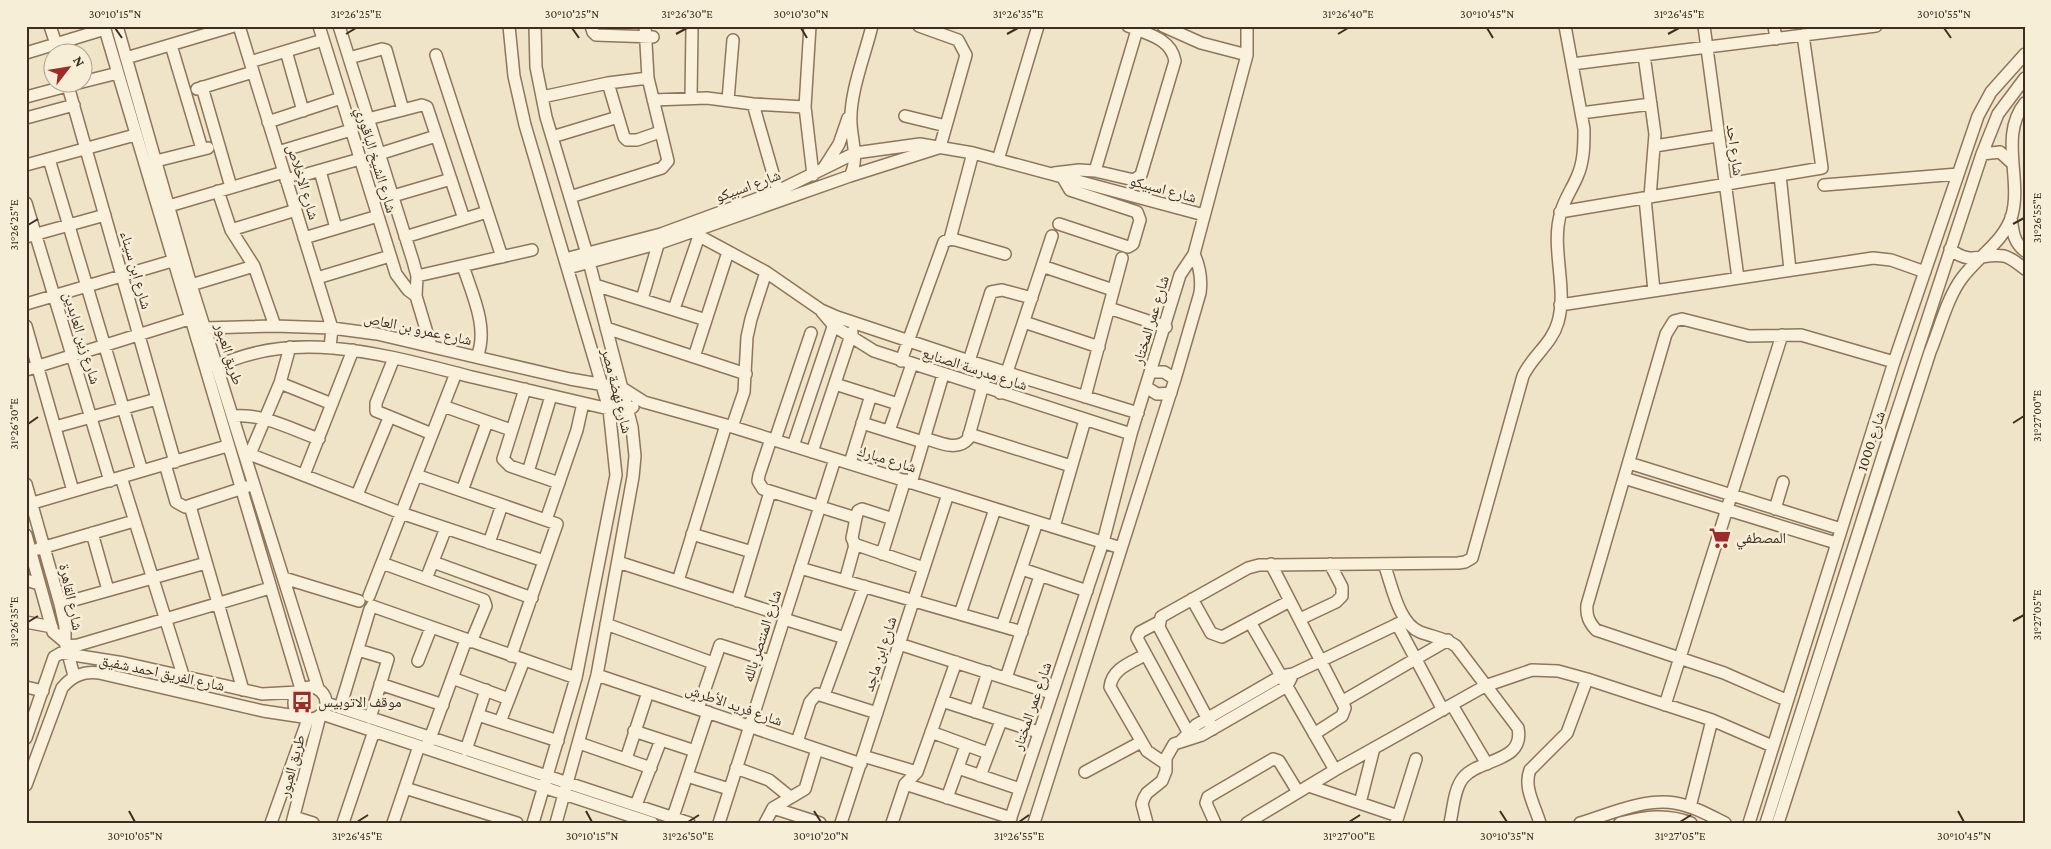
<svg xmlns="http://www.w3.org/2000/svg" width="2051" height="849" viewBox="0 0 2051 849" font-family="'Crimson Pro','Noto Naskh Arabic',serif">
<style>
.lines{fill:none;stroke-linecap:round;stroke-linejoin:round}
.minor-casing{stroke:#8d765c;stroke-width:14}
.minor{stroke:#faf1dc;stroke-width:11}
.ticks{fill:none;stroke:#3d2e20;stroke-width:2}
.labels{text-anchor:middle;stroke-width:5;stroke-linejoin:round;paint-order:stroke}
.street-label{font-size:15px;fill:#3d2e20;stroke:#f7eed8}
.poi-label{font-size:15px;fill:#3d2e20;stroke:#f7eed8;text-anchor:start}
.neatline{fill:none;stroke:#3d2e20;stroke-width:2}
.ticks-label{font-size:12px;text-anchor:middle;fill:#3d2e20}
</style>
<rect width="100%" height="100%" fill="#f0e4c8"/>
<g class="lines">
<!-- minor casing -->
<g class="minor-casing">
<path id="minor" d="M50 26 56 44
M104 26 301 689
M117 26 191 285 318 688
M239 26 332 328 330 348
M319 26 396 274 408 290 416 296
M339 26 413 261 417 276 416 296 431 346
M509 26 514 76 525 125 609 409 616 475 576 678 533 823
M535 26 536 67 546 117 587 254 632 427 635 456 633 477 597 675 556 823
M591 26 593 32 596 35 653 37
M810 26 805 107 813 175
M919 26 958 40 966 55 940 147
M1163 26 1201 43 1247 55
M1704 26 1738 278
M1774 26 1776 39
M171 45 202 149
M286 51 303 111
M26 53 105 29
M436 55 502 257
M1644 55 1655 134 1650 197
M126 58 234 26
M349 58 382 49 386 50 403 110
M250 62 323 40
M1572 64 1876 26
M82 82 118 73
M608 83 624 137 627 140H637L660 132
M68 86 175 462
M202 87 231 187
M197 89 253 72
M26 97 82 82
M542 97 608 83 648 78
M691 98 692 28
M653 100 707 98 753 104 805 107
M728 100 733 40
M753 104 778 191
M1581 113 1651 104
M905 116 946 126
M26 118 74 105
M368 119 422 105 427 107 464 219
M268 122 341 98
M552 137 618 117
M1655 146 1717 136
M278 152 351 130
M379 154 436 136
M1982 154 2000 152 2013 164
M49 159 142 471
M998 160 1038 26
M156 161 208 148
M26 165 135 135
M825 166 839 144 848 118
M320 171 336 228
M1095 171 1137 30
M1054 173 1079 170 1095 171 1134 180 1141 175 1175 61C1171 38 1147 34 1128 26
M1780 175 1790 270
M850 176C859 159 852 142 851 124 849 94 865 55 872 26
M286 180 360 159
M1824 185 1958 174
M218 191 231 230 254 266 275 326
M393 196 451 179
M570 197 662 168 668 161 648 78 645 26
M1645 198 1654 291
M26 203 110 481
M169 206 284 172
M1560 212 1822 168 1803 35
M2011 217C2013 231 2013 242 2025 251
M1059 224 1128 247 1133 244 1140 220 1137 212 1070 190 1063 178
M231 230 296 210
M692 232 766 272 821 310 837 317 969 361 1138 413
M26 237 105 215
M405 237 487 212
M304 238 378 216
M950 239 973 153
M1950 249C1972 267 1982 252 2004 256 2012 258 2018 264 2025 269
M565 259 661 234 778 191 855 153 920 144 973 153 1204 215
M463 266C472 294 489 328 477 357
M1042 266 1113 290
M568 268 660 243 850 176 938 148
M417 276 532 250
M317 278 390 256
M191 285 254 266
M595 285 706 320
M642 299 660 238
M26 304 172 261
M1560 305 1873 258 1891 260 1925 272
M1109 308 1166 327
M674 309 699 236
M822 312 834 326 874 351 1131 434
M1024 322 1099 347
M26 326 73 491
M205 328 275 326 332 328 377 334 570 379 622 388 644 402 726 425 1121 548
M606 328 746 374
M694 357 728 252
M394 358 376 403V411L432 434
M901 361 944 242 950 239 956 240 1005 254
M969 361 991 292 1002 290 1032 298
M216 367C297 327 389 356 472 377 518 388 563 398 609 409L628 410 633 407
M26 370 189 319
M1151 372H1164L1175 379
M280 383 332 404
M835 384 898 404
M1146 387 1157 394 1171 393
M525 389 503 459 510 466 559 483
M1000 393 1052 236
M1085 397 1122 258
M443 406 511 430
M233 416C262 413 291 429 319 439
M862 423 923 442
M55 427 157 399
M732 427 744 392 747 337 751 319 766 272
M889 431 912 364
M969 434 1071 466
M924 438C938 442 957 452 968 439L988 367
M771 439 759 475 758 481 763 489 856 518 852 538 855 545 845 581
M775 440 811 333
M793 446 835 321
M244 452 401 513 544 561
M812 452 852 332
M250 454 280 383 290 347
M850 463 871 395
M1629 463 1841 529
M165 464 176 502 185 507 246 487
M528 472 551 396
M304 475 353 350
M416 475 557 524 511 656
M121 477 183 675
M1624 478 1836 543
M911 483 943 375
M26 484 60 604 65 626V642L74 676
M462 491 487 422
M357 495 389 418
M26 505 227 446
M190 506 243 690
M1775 509 1783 482
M856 518 858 511 862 509 893 519
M546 520 577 430 583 403
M1054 527 1085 420
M92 533 108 590
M692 534 752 552
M26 535 53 632 65 642
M489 543 502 505
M854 544 924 568
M38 549 134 521
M882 554 905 480
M433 562 532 598
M618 562 785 616
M382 563 484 600 486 606 471 642
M1271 564 1345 708 1342 716 1314 734
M1384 564C1392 585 1398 623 1420 632 1433 637 1445 638 1456 646L1518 728C1525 763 1479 758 1463 778 1454 789 1453 810 1450 823
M800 568 1022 632
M1022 569 1087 591
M284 578 359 601
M426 579 446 528
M26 580 39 584
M678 581 726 425
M369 596 456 373
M1192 599 1211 633 1222 637 1290 601
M737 601 770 492
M60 604 206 563
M372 606 576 678
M960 614 995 509
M784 619 845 638
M1300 619 1336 602 1342 596V587L1330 564
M26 622 52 627
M1159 622 1140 632 1137 638 1188 732
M1250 622 1335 770
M606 624 713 663
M1397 624 1443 710
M1002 626 1037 522
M899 644 1051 693
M66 646 78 645 270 588
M358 650 388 659 370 718
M1145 655C1130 663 1112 669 1110 687L1147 751 1166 764
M418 661 431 628
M597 675 861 764
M452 678 509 699
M1006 678 1040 576
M380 684 443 705
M294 703a16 16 0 1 1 32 0a16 16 0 1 1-32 0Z
M26 687 43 691
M824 695 864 586
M1786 700 1724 673 1596 630C1589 622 1586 616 1587 605L1666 334 1674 321 1682 319 1749 336 1801 335 1894 362
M942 701 1038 732
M1343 701 1448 640
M326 703 689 823
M1452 705 1487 764
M1665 705 1782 335
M340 708 370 609
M698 709 720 645 770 661
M975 712 988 672
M322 714 652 823
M478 715 558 741
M500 722 524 660
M1213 729 1159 627 1161 617 1166 614 1248 568 1259 565 1458 563 1465 562 1472 558 1523 376C1532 356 1552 344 1558 322 1568 287 1550 247 1561 212 1564 200 1572 189 1577 177 1584 162 1584 145 1584 129L1565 26
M634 731 695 751
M931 732 988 753
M26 738 54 657 61 653 124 663 262 694 298 692
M1181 741 1196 725 1281 676 1293 674 1406 620
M797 742 810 702 817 694 877 713
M579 743 651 768
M428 744 466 640
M466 750 486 690
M863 756 917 772
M626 759 648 692
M736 768 769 780 790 797
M958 768 1020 789
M1085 772 1141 742
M687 776 729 789
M980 776 1001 721
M905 784 1011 818
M26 785 62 688C72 676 83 671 99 673L263 711 303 717
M1309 786 1398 816
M405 788 517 823
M947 798 966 745
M1360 803 1374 748
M636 805 661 740
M1690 807 1712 720
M773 808 820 823
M294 817 313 823
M673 817 708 712
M271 823 308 719
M292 823 320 716
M343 823 374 731
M393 823 419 746
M719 823 835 459
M765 823 773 808 805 789 817 749
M841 823 948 494
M892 823 905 784 917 772 956 662
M1009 823 1103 542 1131 434 1180 275 1194 254 1247 55V26
M1034 823 1175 379 1200 293C1202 278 1200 267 1194 254
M1147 823 1142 804 1144 798 1147 793 1162 781 1166 771V758L1174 744 1202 735 1287 686 1293 674
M1215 823 1206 803 1208 797 1273 759 1279 761 1298 792
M1247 823 1335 770 1485 686 1532 670 1558 671 1587 679 1712 720 1772 746
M1396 823 1416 759
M1540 823C1535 806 1523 787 1530 770L1567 733 1587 679
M1580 823C1610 814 1644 798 1675 803 1693 806 1709 815 1725 823
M1620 823C1645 817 1666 813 1691 823
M1749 823 1894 362 1978 116 1991 92 2025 54
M1766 823 1884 452 1982 154 1998 114 2025 78
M1778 823 1930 352C1940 328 1947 298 1962 278 1978 256 2004 242 2012 215 2022 179 1999 135 2025 103"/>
</g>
<!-- minor -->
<use href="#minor" class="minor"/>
</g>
<!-- ticks -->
<path class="ticks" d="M115 28 122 38M572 28 579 38M801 28 807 38M1487 28 1493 38M1944 28 1951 38M346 34 356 28M676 34 687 28M1007 34 1018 28M1338 34 1348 28M1668 34 1679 28M2013 224 2024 218M28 225 38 219M2013 423 2024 416M28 424 38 417M2013 621 2024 615M28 622 38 616M129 811 135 822M586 811 592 822M814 811 821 822M1500 811 1507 822M1958 811 1964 822M357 822 368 815M688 822 699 815M1019 822 1029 815M1349 822 1360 815M1680 822 1691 815"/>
<!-- icons -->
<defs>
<g id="supermarket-bare" transform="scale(1.725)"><path d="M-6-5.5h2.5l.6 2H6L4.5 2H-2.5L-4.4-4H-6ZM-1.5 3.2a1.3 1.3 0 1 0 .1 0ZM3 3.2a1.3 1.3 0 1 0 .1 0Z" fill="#9e2a2b" stroke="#f7eed8" stroke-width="2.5" paint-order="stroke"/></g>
<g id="bus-bare" transform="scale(1.725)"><path d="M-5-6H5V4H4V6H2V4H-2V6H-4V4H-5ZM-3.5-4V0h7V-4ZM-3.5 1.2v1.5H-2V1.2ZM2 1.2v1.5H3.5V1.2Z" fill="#9e2a2b" stroke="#f7eed8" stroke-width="2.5" paint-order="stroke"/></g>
</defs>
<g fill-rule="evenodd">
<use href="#supermarket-bare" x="1720" y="538"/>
<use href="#bus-bare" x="302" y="702"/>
</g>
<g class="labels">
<!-- street labels -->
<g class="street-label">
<text transform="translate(1735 150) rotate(82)" y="5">شارع احد</text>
<text transform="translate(376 160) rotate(73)" y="5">شارع الشيخ الباقوري</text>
<text transform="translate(303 182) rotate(73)" y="5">شارع الإخلاص</text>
<text transform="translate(748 186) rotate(-20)" y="5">شارع اسبيكو</text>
<text transform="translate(1163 189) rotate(15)" y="5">شارع اسبيكو</text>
<text transform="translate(136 270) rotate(74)" y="5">شارع ابن سيناء</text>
<text transform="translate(1151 320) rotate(-73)" y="5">شارع عمر المختار</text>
<text transform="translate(418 329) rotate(12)" y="5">شارع عمرو بن العاص</text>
<text transform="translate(82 338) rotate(73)" y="5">شارع زين العابدين</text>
<text transform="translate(229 354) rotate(73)" y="5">طريق العبور</text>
<text transform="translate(975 369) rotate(18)" y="5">شارع مدرسة الصنايع</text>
<text transform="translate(617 391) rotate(76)" y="5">شارع نهضة مصر</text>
<text transform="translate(1871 441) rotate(-72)" y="5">شارع 1000</text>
<text transform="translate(887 459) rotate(17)" y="5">شارع مبارك</text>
<text transform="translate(71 597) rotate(78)" y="5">شارع القاهرة</text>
<text transform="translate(762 636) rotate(-72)" y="5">شارع المنتصر بالله</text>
<text transform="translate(880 654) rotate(-72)" y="5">شارع ابن ماجد</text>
<text transform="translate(162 673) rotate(12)" y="5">شارع الفريق احمد شفيق</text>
<text transform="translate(734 705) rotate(19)" y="5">شارع فريد الأطرش</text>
<text transform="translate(1032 706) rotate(-71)" y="5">شارع عمر المختار</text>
<text transform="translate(292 766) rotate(-75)" y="5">طريق العبور</text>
</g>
<!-- poi labels -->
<g class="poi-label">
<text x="1736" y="543">المصطفي</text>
<text x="318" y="707">موقف الاتوبيس</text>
</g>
</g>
<!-- border -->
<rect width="2051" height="849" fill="none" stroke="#f7eed8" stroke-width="55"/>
<!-- north arrow -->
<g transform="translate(68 68) rotate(59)"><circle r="24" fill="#f7eed8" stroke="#ada18e"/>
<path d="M0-4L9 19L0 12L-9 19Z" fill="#9e2a2b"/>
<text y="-8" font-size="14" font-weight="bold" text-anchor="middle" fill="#3d2e20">N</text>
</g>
<rect x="28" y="28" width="1996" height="794" class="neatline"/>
<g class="ticks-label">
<text x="115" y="18">30°10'15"N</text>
<text x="356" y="18">31°26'25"E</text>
<text x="572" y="18">30°10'25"N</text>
<text x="687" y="18">31°26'30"E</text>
<text x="801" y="18">30°10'30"N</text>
<text x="1018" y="18">31°26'35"E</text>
<text x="1348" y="18">31°26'40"E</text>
<text x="1487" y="18">30°10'45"N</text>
<text x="1679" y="18">31°26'45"E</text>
<text x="1944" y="18">30°10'55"N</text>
<text transform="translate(2037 218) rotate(-90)" y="4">31°26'55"E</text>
<text transform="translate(14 225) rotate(-90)" y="4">31°26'25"E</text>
<text transform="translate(2037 416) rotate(-90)" y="4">31°27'00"E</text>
<text transform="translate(14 424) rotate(-90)" y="4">31°26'30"E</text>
<text transform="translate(2037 615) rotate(-90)" y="4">31°27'05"E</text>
<text transform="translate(14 622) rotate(-90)" y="4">31°26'35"E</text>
<text x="135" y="840">30°10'05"N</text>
<text x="357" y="840">31°26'45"E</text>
<text x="592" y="840">30°10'15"N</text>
<text x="688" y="840">31°26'50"E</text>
<text x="821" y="840">30°10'20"N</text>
<text x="1019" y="840">31°26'55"E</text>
<text x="1349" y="840">31°27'00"E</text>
<text x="1507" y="840">30°10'35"N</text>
<text x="1680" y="840">31°27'05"E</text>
<text x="1964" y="840">30°10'45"N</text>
</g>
</svg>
